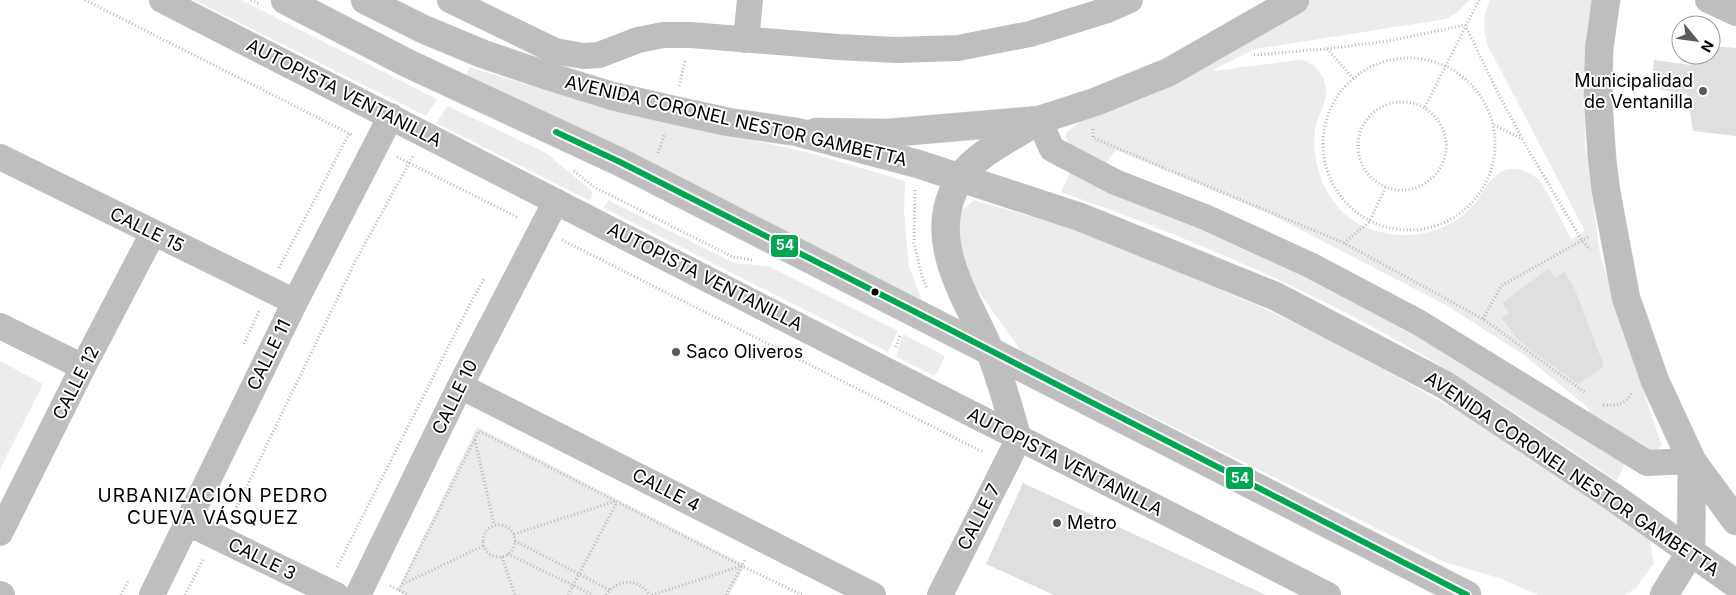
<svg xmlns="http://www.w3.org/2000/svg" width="1736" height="595" viewBox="0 0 1736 595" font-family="Inter,sans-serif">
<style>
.green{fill:#ececec}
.building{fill:#dfdfdf}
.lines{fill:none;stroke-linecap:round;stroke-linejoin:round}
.major-casing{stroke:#dbdbdb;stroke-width:29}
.highway-casing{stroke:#dbdbdb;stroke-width:29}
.path{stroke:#b9b9b9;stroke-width:3;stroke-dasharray:1 2.5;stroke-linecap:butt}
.minor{stroke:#bebebe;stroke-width:26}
.major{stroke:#bebebe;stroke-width:28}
.highway{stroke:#bebebe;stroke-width:28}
.bus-1-casing{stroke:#fff;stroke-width:10}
.bus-1{stroke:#00a651;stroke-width:6}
.poi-dot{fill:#595959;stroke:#fff;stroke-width:2}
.bus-dot{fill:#000;stroke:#fff;stroke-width:2}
.labels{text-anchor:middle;stroke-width:4;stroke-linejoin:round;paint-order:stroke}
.poi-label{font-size:18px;fill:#000;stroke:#fff;text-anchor:start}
.street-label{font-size:18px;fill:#000;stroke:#fff}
.neighbourhood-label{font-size:19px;letter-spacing:1px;fill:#000;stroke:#fff}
.line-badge{stroke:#fff;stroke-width:2}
.badge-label{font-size:14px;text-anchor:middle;font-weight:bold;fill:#fff}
</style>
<rect width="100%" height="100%" fill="#fff"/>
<!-- green -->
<path class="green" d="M194 0H241L437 99 426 116Z
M1307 0H1469L1455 14 1446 19 1255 49 1213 70C1219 71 1228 69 1235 68 1251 66 1267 64 1284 62 1289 62 1297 59 1302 60 1318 63 1327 80 1326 94 1325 107 1316 118 1315 130 1310 171 1332 217 1373 230 1400 238 1428 237 1453 222 1462 217 1471 208 1478 200 1483 193 1486 184 1493 178 1508 162 1529 169 1542 183L1571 239 1585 231 1488 46C1482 30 1483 15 1490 0H1592L1584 54 1585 144 1600 254 1632 357 1662 446 1651 455 1590 413 1587 407 1524 355 1444 304 1272 215 1116 150 1104 165 1071 150 1065 134 1086 116Z
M469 67 588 103 814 154 905 181 904 213 909 267 922 300 466 77Z
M448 106 546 153 593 192 590 201 436 123Z
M1071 171 1217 233 1397 320 1626 461 1617 481C1535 426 1454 370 1367 324 1269 272 1166 229 1061 192Z
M608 200 734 263 768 266 898 331 888 352 604 208Z
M974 200 1077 230 1261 307 1344 347 1463 414 1621 515 1649 538 1654 563 1636 588 1625 595H1538L1502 579 1444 562 1021 351 974 285 960 247 961 211Z
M903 334 945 356 937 373 933 375 896 357Z
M0 361 43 384 0 469Z
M477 427 745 565 729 595H406L397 591Z"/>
<!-- building -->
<path class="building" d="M1711 46 1736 48V136L1693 131 1687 94 1652 88 1654 60 1691 65 1690 55H1711Z
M1548 269 1555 278 1564 272 1574 287 1604 366 1578 384 1519 341 1502 318 1509 313 1502 303Z
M1023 483 1266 595H1054L986 564Z"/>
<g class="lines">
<!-- major casing -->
<g class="major-casing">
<path id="major" d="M1606 0 1599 50 1598 98 1602 159 1606 191 1626 298 1655 381 1692 461 1736 521
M816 132 888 133 1039 120 1095 102 1169 72 1295 0"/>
</g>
<!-- highway casing -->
<g class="highway-casing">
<path id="highway" d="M285 0 409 64 620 162 1467 595
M365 0 423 29 483 54 551 77 612 96 673 110 728 122 797 132 918 164 1080 217 1275 296 1445 385 1613 497 1736 584
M1018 440C1009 410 1001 378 989 349 966 295 923 238 960 178 974 155 1016 135 1039 120
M1664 595 1691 551 1692 461"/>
</g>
<!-- path -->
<path class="path" d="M85 0 352 135
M251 0 259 4
M1465 25 1498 93 1522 138
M1327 49 1353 78
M1254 55 1326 49 1394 40 1465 25
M1323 144a86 86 0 1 1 172 0a86 86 0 1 1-172 0Z
M679 86 685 61
M1358 146a44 44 0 1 1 88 0a44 44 0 1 1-88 0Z
M1425 107 1479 0
M1494 125 1522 139 1581 239 1590 250
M1093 129V138L1344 243 1483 319 1586 393
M658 153 665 133
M397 157 519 218
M574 171 594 187 733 257 752 260
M915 190 914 243 922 276 927 289
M562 240 983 452
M1344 243 1369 222 1386 187
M279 268 349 134
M1483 319 1501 286 1588 237
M244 344 259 311
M896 347 900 335
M1603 405C1617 406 1624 405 1632 393
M475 440 494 525
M232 517 356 260 413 156
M483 541a16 16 0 1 1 32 0a16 16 0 1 1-32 0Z
M514 534 616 501
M515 541 610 590
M508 554 593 595
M502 557 515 595
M337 567 469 306 484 279
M403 584 483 546
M390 586 409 595
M399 590 479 431 742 566 802 595
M121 595 128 581
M185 595 204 558
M568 595 617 502
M606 595C619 578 637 578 650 595
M652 595 741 566
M726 595 746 558"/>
<!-- minor -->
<path class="minor" d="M162 0C551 198 938 399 1328 595
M450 0 555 51 583 56 599 55 638 40 663 35H691L838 47 896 50 958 48 1030 34 1107 10 1130 0
M1708 0 1736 13
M746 40 750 0
M1039 120 1052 149 1115 182 1205 217 1310 265 1418 322 1647 463 1692 461
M0 157 295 302
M0 326 83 367
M460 386 873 595
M188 523 336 595
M0 533 83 367 153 233
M0 594 2 595
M152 595 295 302 391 116
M358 595 460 386 556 201
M940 595 1018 440"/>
<!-- major -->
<use href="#major" class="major"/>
<!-- highway -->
<use href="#highway" class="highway"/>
<!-- bus-1 casing -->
<g class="bus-1-casing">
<path id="bus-1" d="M556 132 620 162 939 324 1467 595"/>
</g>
<!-- bus-1 -->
<use href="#bus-1" class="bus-1"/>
</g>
<!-- markers -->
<g class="poi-dot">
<circle cx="1703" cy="91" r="5"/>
<circle cx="676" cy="352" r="5"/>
<circle cx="1057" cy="523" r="5"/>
</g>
<circle class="bus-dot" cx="875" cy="292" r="4.5"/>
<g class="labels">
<!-- poi labels -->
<g class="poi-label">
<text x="1693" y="87" text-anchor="end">Municipalidad<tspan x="1693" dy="21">de Ventanilla</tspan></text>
<text x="686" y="358">Saco Oliveros</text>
<text x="1067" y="529">Metro</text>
</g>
<!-- street labels -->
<g class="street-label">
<text transform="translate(344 93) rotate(27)" y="6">AUTOPISTA VENTANILLA</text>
<text transform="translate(736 121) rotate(13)" y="6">AVENIDA CORONEL NESTOR GAMBETTA</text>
<text transform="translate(147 230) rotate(26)" y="6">CALLE 15</text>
<text transform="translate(705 277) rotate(27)" y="6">AUTOPISTA VENTANILLA</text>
<text transform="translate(269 355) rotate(-64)" y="6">CALLE 11</text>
<text transform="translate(76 383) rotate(-63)" y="6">CALLE 12</text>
<text transform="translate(455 397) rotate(-64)" y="6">CALLE 10</text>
<text transform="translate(1065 462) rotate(27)" y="6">AUTOPISTA VENTANILLA</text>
<text transform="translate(1572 474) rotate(34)" y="6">AVENIDA CORONEL NESTOR GAMBETTA</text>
<text transform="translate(666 490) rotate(27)" y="6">CALLE 4</text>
<text transform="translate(979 517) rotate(-63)" y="6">CALLE 7</text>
<text transform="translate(262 559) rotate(26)" y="6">CALLE 3</text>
</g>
<!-- neighbourhood labels -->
<g class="neighbourhood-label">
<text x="213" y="502">URBANIZACIÓN PEDRO<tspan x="213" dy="22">CUEVA VÁSQUEZ</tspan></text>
</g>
</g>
<g class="line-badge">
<rect x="770" y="234" width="29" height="24" rx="5" fill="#00a651"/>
<rect x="1225" y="466" width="29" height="24" rx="5" fill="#00a651"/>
</g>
<g class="badge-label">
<text x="785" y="250">54</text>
<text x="1240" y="483">54</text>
</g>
<!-- north arrow -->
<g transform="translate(1696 40) rotate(119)"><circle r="24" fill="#ffffff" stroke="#999999"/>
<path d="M0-4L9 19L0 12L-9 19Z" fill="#595959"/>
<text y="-8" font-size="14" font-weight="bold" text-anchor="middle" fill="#000000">N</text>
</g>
</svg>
